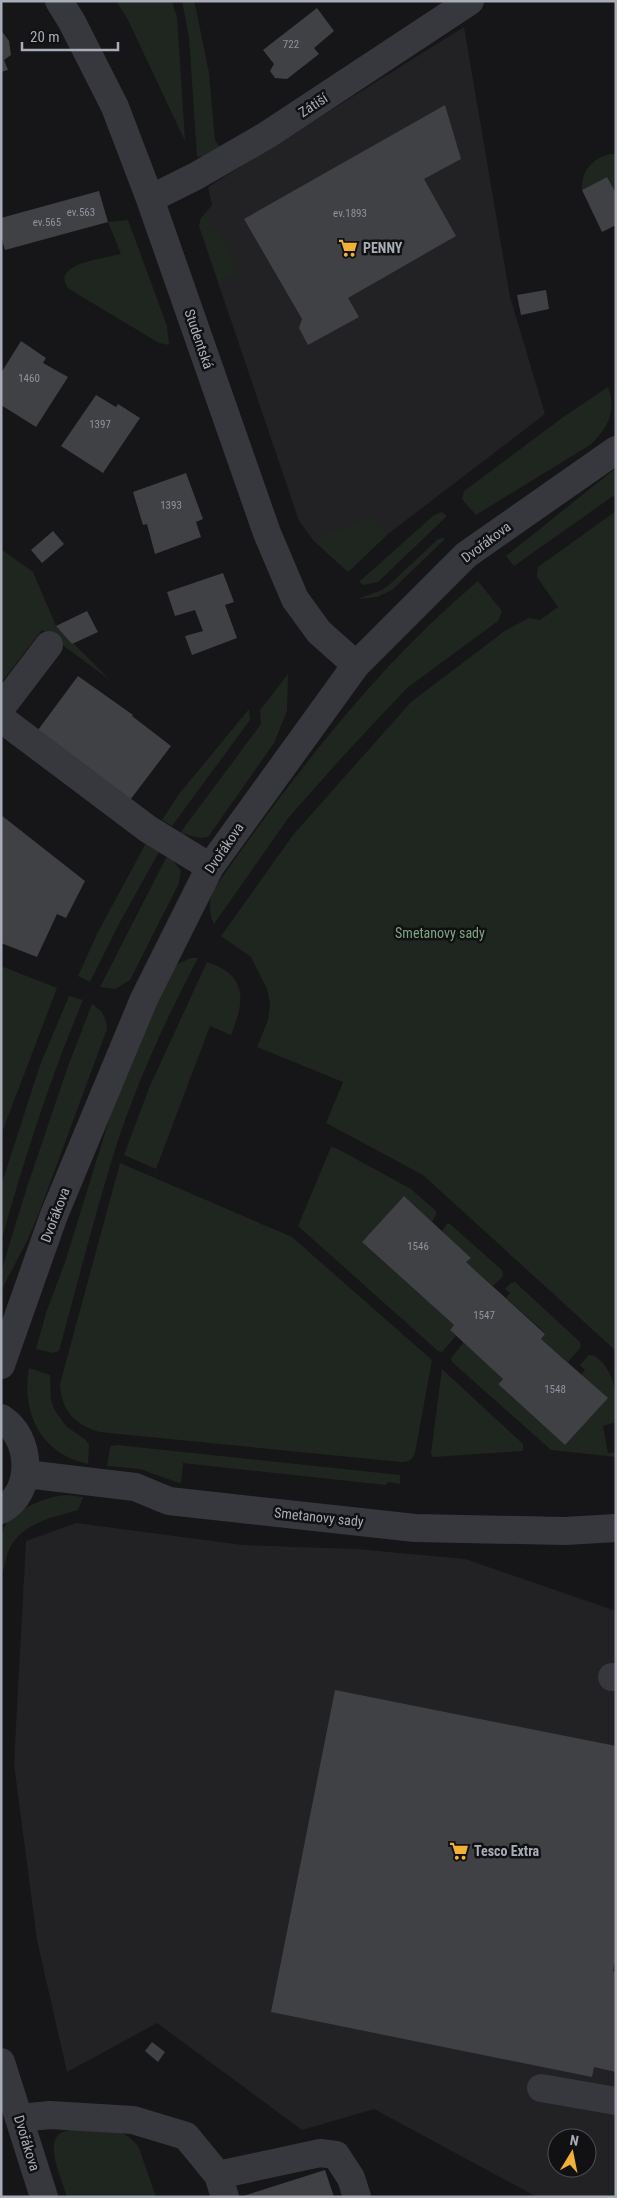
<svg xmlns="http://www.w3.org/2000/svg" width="617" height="2198" viewBox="0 0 617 2198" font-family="'Roboto Condensed',sans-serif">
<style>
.built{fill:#222225;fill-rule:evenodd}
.green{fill:#1e261f}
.building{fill:#404145}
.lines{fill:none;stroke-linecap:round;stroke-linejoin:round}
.minor{stroke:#37383d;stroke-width:28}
.labels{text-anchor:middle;stroke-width:5;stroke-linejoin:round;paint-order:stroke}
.number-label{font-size:11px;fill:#8e929b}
.street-label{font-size:14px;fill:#a8adb8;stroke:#111113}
.poi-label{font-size:14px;font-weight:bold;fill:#a8adb8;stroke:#111113;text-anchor:start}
.park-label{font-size:14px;fill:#7fa381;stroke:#111113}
</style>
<rect width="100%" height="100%" fill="#161618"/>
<!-- built -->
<path class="built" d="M464 27 510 297 545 414 388 534 348 572 313 540 299 521 199 226 201 218 212 205 208 187Z
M76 1523 243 1545 356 1549 465 1559 616 1611V2197H537L374 2109 302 2130 157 2023 67 2072 37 1940 14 1764 26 1541ZM557 2138H587V2168H557Z"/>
<!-- green -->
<path class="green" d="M116 1H172L177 17 185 141 127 18Z
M182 1H194L196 9 209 73 215 140 222 150 216 154 197 157 189 37Z
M610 154H616V193L607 177 582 190C581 171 592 159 610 154Z
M206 213 241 270 218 281 199 226 201 218Z
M128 220 167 326 169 345 159 343 69 289C48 264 106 258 121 254L108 222Z
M608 387C617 411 608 428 590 445L476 515 462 499 464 491 562 418Z
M616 468V494L514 566 506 556Z
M616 511V1351L423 1175 326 1123 343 1082 257 1047 268 1020 270 1004 267 989 251 957 221 936 293 835 411 702 506 630 529 618 540 620 558 607 537 577 538 567Z
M442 512 447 516 378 582 364 585 359 582 434 515Z
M371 519 388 534 348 572 313 540 363 520Z
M443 538 445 539 392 590 377 597 358 599 382 590 389 585 438 539Z
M1 549 33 572 56 626 110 680 42 630 1 683Z
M478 581 502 611 498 621 407 688 345 754 289 817 214 924C209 914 208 899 214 889 291 778 375 668 478 581Z
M288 674 287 711 274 743 208 837 200 838 180 833 261 724 260 710Z
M249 709 250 720 172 826 162 820 179 794Z
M146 843 160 850 119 924 90 982 78 976 97 934Z
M168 854 181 871 179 883 130 980 115 989 100 987Z
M191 958H198C165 1021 135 1086 114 1153 94 1218 77 1285 59 1351L53 1353 36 1349 46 1313 65 1262 110 1117 128 1066 171 972 177 964Z
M207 962C248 975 245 1001 231 1035L210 1026 156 1169 124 1155 149 1088Z
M1 966 57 988 1 1135Z
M69 996 83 1000C50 1079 24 1159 1 1242V1186L40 1065Z
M92 1004C103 1011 106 1017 107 1029L40 1210 28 1239 1 1291V1272L26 1190 67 1069Z
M331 1147 336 1148 411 1189 436 1211V1215L432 1222 404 1196 362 1242 454 1325 450 1330 456 1336 442 1352 438 1351 298 1226Z
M120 1163 292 1237 432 1360 415 1453C412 1460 409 1462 401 1462L99 1432C75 1424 61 1411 60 1384Z
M447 1224H450L502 1270 503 1276 493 1286 466 1262 470 1258 442 1231Z
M515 1282 580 1342 581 1347 568 1362 541 1339 545 1333 506 1298 510 1293 505 1289 511 1283Z
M464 1342 503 1378 498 1384 565 1445 581 1375 585 1370 580 1365 589 1355C595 1355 597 1358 602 1362 617 1380 616 1398 616 1422L603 1426 608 1453 616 1452V1457L551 1450 452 1362 451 1358Z
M29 1368 50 1375 51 1401 55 1411 67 1427 86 1440 89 1445 88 1464C41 1454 21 1413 29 1368Z
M442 1369 523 1444V1451L433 1457 431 1453Z
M117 1445 400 1475V1484L388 1482 386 1485 183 1463 181 1483H179L140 1469 107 1466 110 1448 111 1446Z
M68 1495 83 1497 78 1510C54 1517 25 1522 11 1546 5 1556 6 1565 1 1575 1 1564 0 1542 2 1532 9 1510 47 1496 68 1495Z
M107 2130C122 2131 131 2136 139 2148L156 2197H67C63 2182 42 2140 63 2132 76 2127 94 2130 107 2130Z"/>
<!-- building -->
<path class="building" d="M317 8 334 31 314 48 319 54 287 79 275 78 270 71 274 64 263 50Z
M1 30 9 41 11 55 4 60 8 70 1 72Z
M445 105 461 159 424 179 456 236 348 298 359 317 308 345 299 328 302 319 244 219Z
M607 177 616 193V225L602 232 582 190Z
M99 191 108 222 5 250 1 236V218Z
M546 290 549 309 521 315 517 295Z
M21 341 46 358 43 363 68 377 36 427 1 405V373Z
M96 395 116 407 118 404 140 418 103 473 61 446Z
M186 473 203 519 196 522 201 537 155 554 147 524 143 525 133 492Z
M53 531 64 544 42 563 31 550Z
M223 573 234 602 225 605 237 638 192 655 185 636 203 631 195 610 175 616 167 592Z
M87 611 98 632 72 644 56 626Z
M78 676 133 715 132 716 171 746 127 804 35 734Z
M1 815 85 881 66 918 57 914 37 957 1 943Z
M404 1196 471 1258 466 1262 545 1334 541 1339 608 1398 565 1445 498 1384 503 1379 450 1330 454 1325 362 1242Z
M335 1690 616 1746V1956L613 1971 616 1972V2072L594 2067 592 2077 271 2012Z
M152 2042 165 2052 158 2062 145 2051Z
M325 2170 334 2197H243V2196Z"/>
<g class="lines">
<!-- minor -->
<path class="minor" d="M59 1 72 22 115 107 150 199 267 533 295 599 319 632 356 665
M150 199 196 176 267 135 470 1
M1 708 49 645
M1 716 3 720 148 829 210 867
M1 1365 54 1215 144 999 210 867 356 665 466 555 616 450
M1 1418C32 1437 35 1492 1 1510
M26 1474 135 1487 169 1501 415 1528 565 1531 616 1528
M612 1677H616
M1 2062 44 2197
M541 2088 616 2101
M20 2118 50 2115 133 2120 186 2136 218 2175 225 2197
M218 2175 320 2153 336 2155 351 2178 357 2197"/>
</g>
<!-- icons -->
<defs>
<g id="supermarket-bare" transform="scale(1.5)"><path d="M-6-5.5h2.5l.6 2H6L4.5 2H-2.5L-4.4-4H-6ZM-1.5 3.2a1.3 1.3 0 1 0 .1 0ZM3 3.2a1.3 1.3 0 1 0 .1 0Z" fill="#f2b134" stroke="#111113" stroke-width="2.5" paint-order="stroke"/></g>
</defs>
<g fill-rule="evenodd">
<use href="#supermarket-bare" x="348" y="248"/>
<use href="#supermarket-bare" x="459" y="1851"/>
</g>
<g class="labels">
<!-- number labels -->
<g class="number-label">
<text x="291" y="48">722</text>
<text x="81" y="216">ev.563</text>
<text x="350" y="217">ev.1893</text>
<text x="47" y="226">ev.565</text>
<text x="29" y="382">1460</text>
<text x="100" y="428">1397</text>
<text x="171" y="509">1393</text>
<text x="418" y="1250">1546</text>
<text x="484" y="1319">1547</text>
<text x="555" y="1393">1548</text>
</g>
<!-- street labels -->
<g class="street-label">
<text transform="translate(313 105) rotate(-33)" y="5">Zátiší</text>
<text transform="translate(199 339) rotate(71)" y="5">Studentská</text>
<text transform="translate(486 542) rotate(-37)" y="5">Dvořákova</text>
<text transform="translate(224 848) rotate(-56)" y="5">Dvořákova</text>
<text transform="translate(55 1215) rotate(-69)" y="5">Dvořákova</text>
<text transform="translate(319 1517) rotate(6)" y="5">Smetanovy sady</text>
<text transform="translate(27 2143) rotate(73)" y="5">Dvořákova</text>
</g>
<!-- poi labels -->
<g class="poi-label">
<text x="363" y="253">PENNY</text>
<text x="474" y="1856">Tesco Extra</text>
</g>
<!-- park labels -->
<g class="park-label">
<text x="440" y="938">Smetanovy sady</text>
</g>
</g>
<!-- border -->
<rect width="617" height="2198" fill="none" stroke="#a8adb8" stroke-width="5"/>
<!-- north arrow -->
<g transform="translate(572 2153) rotate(10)"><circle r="24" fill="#111113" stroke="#4d4f55"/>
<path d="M0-4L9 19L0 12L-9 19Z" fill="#f2b134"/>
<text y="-8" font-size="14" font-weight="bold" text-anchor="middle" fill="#a8adb8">N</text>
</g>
<!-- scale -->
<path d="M22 42v8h96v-8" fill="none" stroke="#a8adb8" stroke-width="2.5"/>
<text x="30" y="42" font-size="15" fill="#a8adb8" stroke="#111113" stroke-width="4" paint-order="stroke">20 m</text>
</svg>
